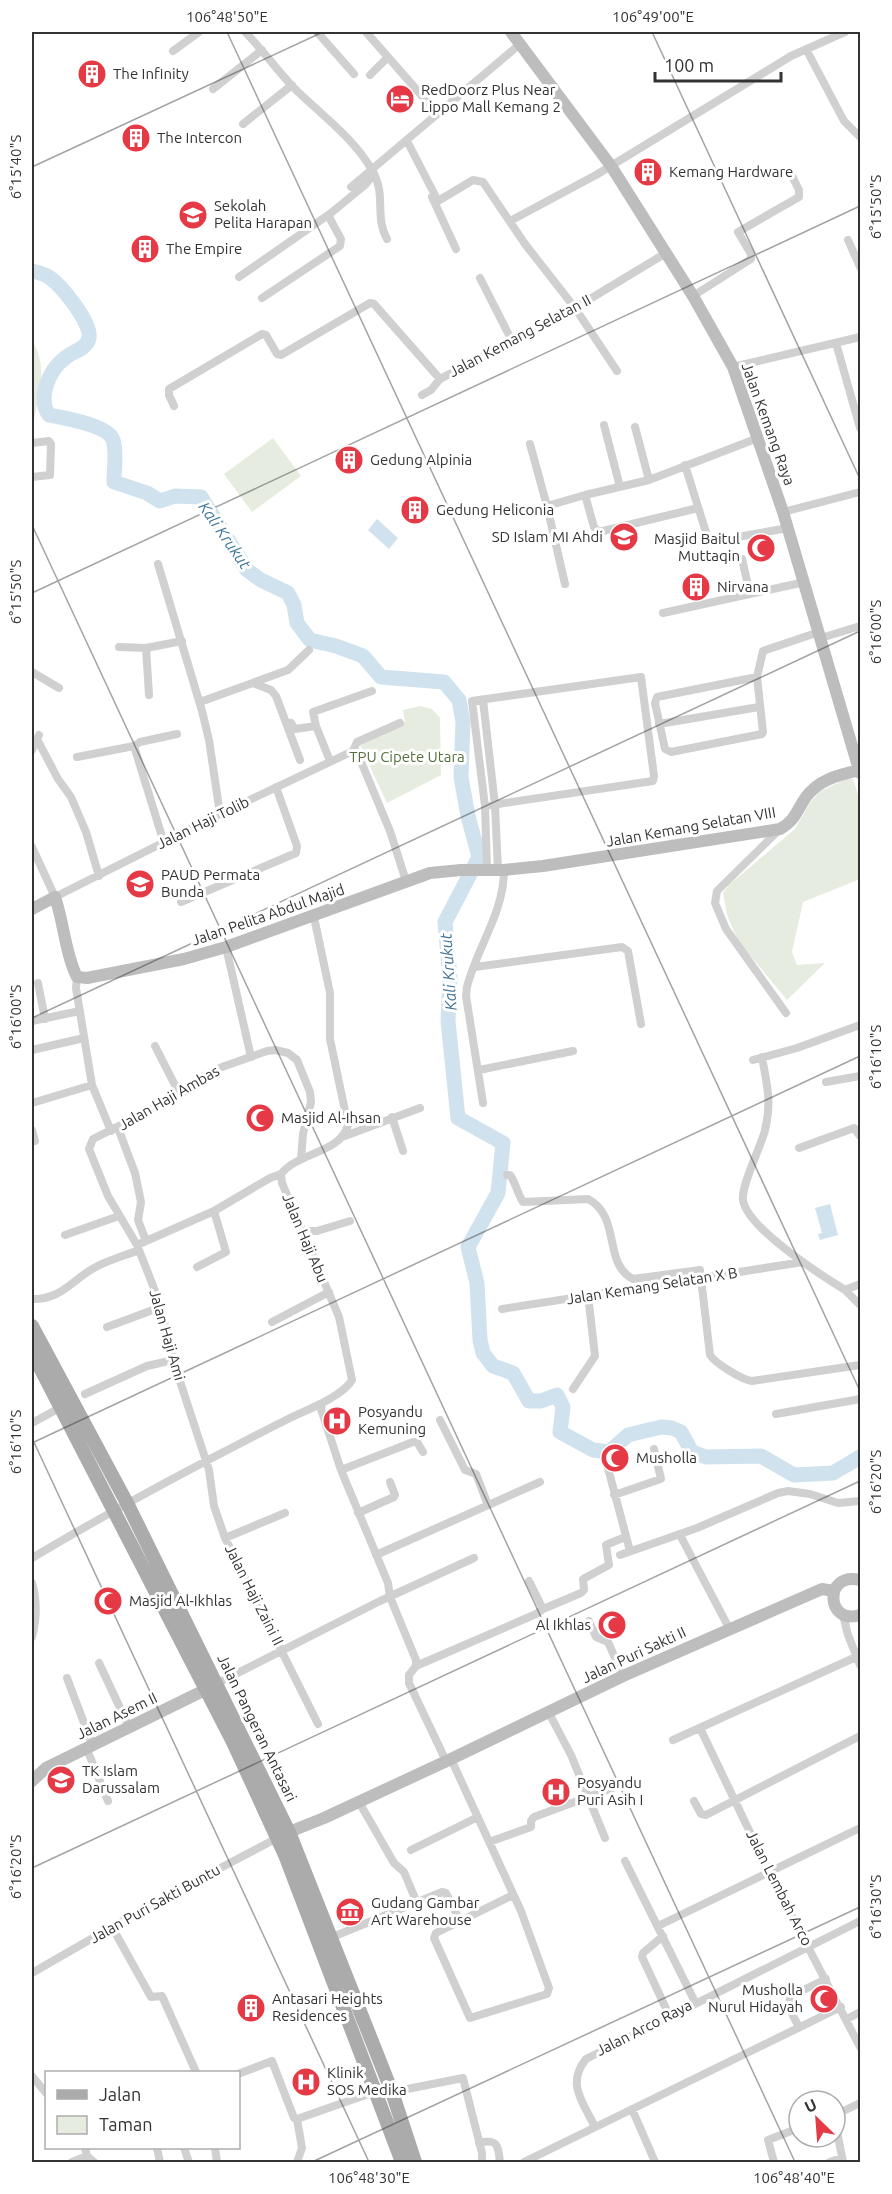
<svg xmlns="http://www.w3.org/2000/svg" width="892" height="2194" viewBox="0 0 892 2194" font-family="Ubuntu,sans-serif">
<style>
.green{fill:#e6ecdf}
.water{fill:#cfe2ee}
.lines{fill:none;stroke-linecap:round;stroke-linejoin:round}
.river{stroke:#cfe2ee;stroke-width:15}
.street{stroke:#d0d0d0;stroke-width:8}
.secondary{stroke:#bdbdbd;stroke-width:12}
.primary{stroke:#ababab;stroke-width:14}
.ticks{fill:none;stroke:#333;stroke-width:1.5;stroke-opacity:0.45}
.labels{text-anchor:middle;stroke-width:6;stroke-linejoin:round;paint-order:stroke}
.poi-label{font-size:15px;fill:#333;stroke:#fff;text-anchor:start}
.street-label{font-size:15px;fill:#333;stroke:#fff}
.park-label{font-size:15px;fill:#56703f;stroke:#fff}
.water-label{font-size:16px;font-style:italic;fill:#3f7597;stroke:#fff}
.neatline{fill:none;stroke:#333;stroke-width:2}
.ticks-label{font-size:15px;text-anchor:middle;fill:#333}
</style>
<rect width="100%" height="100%" fill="#fff"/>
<!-- green -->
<path class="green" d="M32 341C50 368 37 400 32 430Z
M273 438 301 476 252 512 224 474Z
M420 706 432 709 440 718 441 775 387 803 360 745 405 722 403 710Z
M846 779H853L860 801V879L803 902 792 952 797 965 825 963 787 1000 738 941 727 915 723 893 729 885 795 829 809 804 819 792Z"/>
<!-- water -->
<path class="water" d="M377 519 398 538 389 549 368 530Z
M830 1204 838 1235 820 1240 818 1234 822 1233 815 1208Z"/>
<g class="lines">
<!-- river -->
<path class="river" d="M32 271C37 272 44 274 49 277 61 285 92 323 89 338 87 349 73 351 65 358 49 370 37 398 49 415 63 418 108 425 113 440 117 451 114 469 114 482L147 493 160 501 175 496 201 497 247 570 261 580 288 593 294 605 297 623 310 640 336 646 363 656 381 677 444 682 459 700 463 722 461 777 468 816 479 857 445 922 450 978 448 1021 458 1118 503 1143 498 1193 468 1247 477 1283 480 1340 483 1353 493 1366 513 1373 529 1401H541L557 1395 563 1407 560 1432 593 1450 609 1452 628 1435 661 1427 672 1428 681 1432 692 1452 706 1457 761 1456 794 1475 833 1473 860 1457"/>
<!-- street -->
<path class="street" d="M245 32C262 49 276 69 293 87 319 113 353 137 372 170 387 195 374 216 387 239
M317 32 354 74
M366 32 437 113
M806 49 844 121 860 137
M173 51 199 32
M370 75 388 57
M213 89 262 50
M243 124 292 85
M407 141 438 201 473 180 483 182 525 244 575 308 617 371
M351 187 520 44
M432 197 456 249
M510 221 596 175 791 56 845 32
M848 240 860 267
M239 277 331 213
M480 278 512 341
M693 296 751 259V254L738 232 799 197V190L792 176
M262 298 340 246 341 239 329 217 331 213 365 185 374 174
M836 343 860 428
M733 367 860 337
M422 395 431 390 440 379 575 308 666 253
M174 406 169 395V389L262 334 266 335 277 354 281 355 370 303 374 304 440 379
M604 425 620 487
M635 427 649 480
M32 443 49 441 51 444 50 475 32 477
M530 444 547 506
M685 465 709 542 788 528
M585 495 594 527 599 532 698 508
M783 512 860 492
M742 559 750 594
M158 564 202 711 209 740 220 814
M565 584 547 506 585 495 649 480 758 438
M663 613 805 582
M821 638 860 626
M119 647 146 648 182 641
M146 648 149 695
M32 672 59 688
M757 677 763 732 762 734 671 752 665 749 655 703 657 697 757 677 763 651 819 632
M253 683 271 690 276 696 300 760
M483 700 495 805 498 870
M200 702 288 670 309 650
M291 723 295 729 316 726
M659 724 759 707
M39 735 37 739 58 779 71 797 86 832 99 876
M134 746 140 742 177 734
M32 750 37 739
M353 751 357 752 390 831 406 881
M353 751 357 742 400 723
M77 757 134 746 164 843
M330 761 316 726 313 712 372 691
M485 806 653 781 654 776 641 677 472 701 485 806 487 869
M780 829 717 891 715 903 726 929 786 1013
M32 847 55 897 220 814 353 751
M181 902 296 853 297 846 276 787
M226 947 251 1057
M475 967 622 947 628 951 641 1024
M77 977 76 988 92 1085 111 1131
M38 983 45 1019
M32 1021 80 1011
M155 1046 180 1095
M32 1050 84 1038
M762 1057C767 1086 772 1101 765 1130 761 1147 741 1185 743 1200 747 1228 821 1275 845 1290L860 1284
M753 1060 797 1048 860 1025
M479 1070 573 1051
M826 1082 860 1076
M32 1103 92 1085
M483 1103 466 996 467 987C477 947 504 913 504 870
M392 1117 403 1151
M118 1128 135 1173 141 1202 138 1220 146 1241
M32 1130 35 1141
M345 1136 420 1108
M799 1148 854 1128 860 1136
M301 1159 303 1134 311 1102 310 1092 297 1060 288 1053 275 1050 267 1051 222 1067 207 1074 180 1095 93 1139 89 1149 108 1196 137 1245 159 1301 173 1360 209 1470 214 1506 225 1538 318 1724
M507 1175H510C516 1183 517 1193 523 1202L588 1199C622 1217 602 1263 633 1279L700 1270 710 1355C715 1363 742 1380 752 1381L860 1365
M304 1231H317L350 1221
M65 1235 119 1216
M137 1245 214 1211 270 1178 281 1174
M197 1267 226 1252 214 1211
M845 1290 860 1305
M32 1299C61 1300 72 1280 94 1268 108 1260 124 1256 139 1250
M502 1309 803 1262
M272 1322 329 1292
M107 1327 161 1307
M573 1389 595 1356 588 1295
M85 1394 147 1366 173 1360
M322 1404 321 1409 341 1470 388 1583 390 1597 416 1660V1666L409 1675V1683L446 1761
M776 1414 860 1399
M440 1420 465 1470 476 1474 488 1505
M32 1423 54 1411
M605 1457 630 1551
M341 1470 413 1442H417L423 1452
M614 1495 661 1479 654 1449
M358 1513 394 1497 395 1495 390 1482
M680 1535 729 1628
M225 1538 285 1513
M376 1555 540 1482
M620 1555 697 1528 778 1493 788 1491 810 1494 838 1503 860 1501
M32 1558C116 1508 202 1462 290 1418 307 1410 343 1396 352 1380L339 1317 282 1183 281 1174C298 1152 341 1153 348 1125L330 1039V993L314 917
M529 1581 543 1609
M32 1583C37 1599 37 1620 32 1637
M843 1615 848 1635 860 1665
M589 1621 596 1637 608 1642 623 1676
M99 1663 129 1727
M416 1666 536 1614 543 1609 581 1593 584 1590 583 1579 609 1565 606 1545 625 1537
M67 1678 92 1744
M218 1683 380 1601 474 1558
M549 1713 571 1755 605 1838
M700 1728 769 1872 860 2047
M673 1740 856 1657
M86 1747 108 1801
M451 1759 521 1911 549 1988 547 1994 470 2018 434 1938 436 1933 513 1895
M694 1801 701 1814 706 1815 860 1736
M359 1802 394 1863 404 1872 417 1903
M489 1842 531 1827V1821L534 1817 615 1787
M411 1850 478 1817
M625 1861 695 2002
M658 1926 860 1828
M112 1927 151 1997 162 1996 196 2072
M663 1936 643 1953 642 1957 669 2015
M330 1938 442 1892 446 1893 460 1921
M32 1973 150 1905 281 1836
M847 2019 860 2012
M799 2027C794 2017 786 2007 791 1996L826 1979
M238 2074 272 2061 294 2118 297 2119 377 2091
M32 2076 46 2093
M392 2092 463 2078 482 2153V2162
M632 2109 655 2162
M835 2115 860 2103
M835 2121 843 2162
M595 2127C583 2102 566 2084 586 2059L860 1921
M479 2143C498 2138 498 2146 500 2162
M157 2148 160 2162
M184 2148 189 2162
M215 2148 217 2162
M87 2156 94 2162
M72 2162 87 2156 85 2148
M297 2162 302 2148 297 2119
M524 2162 841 2007
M774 2162 768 2140 799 2128
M830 2162 841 2158"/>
<!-- secondary -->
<path class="secondary" d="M511 32 611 166 693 296 733 367 783 512 860 773
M32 909 55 897C64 923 65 953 77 977L87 978 184 959 226 947 430 873 461 870H504L543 866 780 829C796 820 796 811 806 797 819 779 839 775 860 770
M860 1580C823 1571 826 1626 860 1615
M32 1781 46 1768 213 1686
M289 1832 324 1818 451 1759 623 1676 822 1589 834 1591"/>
<!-- primary -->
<path class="primary" d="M32 1326 127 1503 289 1832 392 2092 415 2162
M32 1352 233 1742 285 1855 402 2162"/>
</g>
<!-- ticks -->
<path class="ticks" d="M227 32 860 1391M652 32 860 479M32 167 323 32M32 525 795 2162M32 593 860 206M32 1018 860 631M32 1438 369 2162M32 1443 860 1056M32 1868 860 1481M312 2162 860 1907"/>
<!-- icons -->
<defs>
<g id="building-disc" transform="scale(1.5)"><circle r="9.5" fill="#e63946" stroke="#fff"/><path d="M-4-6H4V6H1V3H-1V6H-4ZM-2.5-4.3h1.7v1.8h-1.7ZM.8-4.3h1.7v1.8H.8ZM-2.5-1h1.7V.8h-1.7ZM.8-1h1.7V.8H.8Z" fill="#fff"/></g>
<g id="hotel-disc" transform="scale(1.5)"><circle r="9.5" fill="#e63946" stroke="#fff"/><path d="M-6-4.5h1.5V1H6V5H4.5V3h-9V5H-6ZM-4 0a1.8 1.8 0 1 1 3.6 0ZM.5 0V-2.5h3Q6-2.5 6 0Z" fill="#fff"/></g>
<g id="school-disc" transform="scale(1.5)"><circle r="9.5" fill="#e63946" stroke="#fff"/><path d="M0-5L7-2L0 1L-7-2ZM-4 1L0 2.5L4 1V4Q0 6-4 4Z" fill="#fff"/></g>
<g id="mosque-disc" transform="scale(1.5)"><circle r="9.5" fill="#e63946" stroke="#fff"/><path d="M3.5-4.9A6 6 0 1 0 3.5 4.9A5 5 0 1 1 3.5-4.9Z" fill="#fff"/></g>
<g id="hospital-disc" transform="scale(1.5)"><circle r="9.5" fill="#e63946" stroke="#fff"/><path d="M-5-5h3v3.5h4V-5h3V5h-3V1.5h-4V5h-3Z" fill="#fff"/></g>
<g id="museum-disc" transform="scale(1.5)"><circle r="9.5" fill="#e63946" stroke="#fff"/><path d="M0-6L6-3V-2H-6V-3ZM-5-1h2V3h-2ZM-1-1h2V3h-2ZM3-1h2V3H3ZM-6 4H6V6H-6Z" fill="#fff"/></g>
</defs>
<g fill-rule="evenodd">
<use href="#building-disc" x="92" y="74"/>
<use href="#hotel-disc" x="400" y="99"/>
<use href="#building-disc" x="136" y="138"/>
<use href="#building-disc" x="648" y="172"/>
<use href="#school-disc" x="193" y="215"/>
<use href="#building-disc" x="145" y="249"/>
<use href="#building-disc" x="349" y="460"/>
<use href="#building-disc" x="415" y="510"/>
<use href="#school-disc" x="624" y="537"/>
<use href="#mosque-disc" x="761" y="548"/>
<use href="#building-disc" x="696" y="587"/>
<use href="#school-disc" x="140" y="884"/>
<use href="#mosque-disc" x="260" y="1118"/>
<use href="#hospital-disc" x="337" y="1421"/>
<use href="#mosque-disc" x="615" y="1458"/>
<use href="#mosque-disc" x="108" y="1601"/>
<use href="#mosque-disc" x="612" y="1625"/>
<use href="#school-disc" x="61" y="1780"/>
<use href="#hospital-disc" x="556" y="1792"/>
<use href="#museum-disc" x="350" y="1912"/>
<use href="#mosque-disc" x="824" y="1999"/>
<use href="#building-disc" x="251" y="2008"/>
<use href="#hospital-disc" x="306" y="2082"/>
</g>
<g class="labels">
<!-- poi labels -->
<g class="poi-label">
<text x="113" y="79">The Infinity</text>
<text x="421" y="95">RedDoorz Plus Near<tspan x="421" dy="17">Lippo Mall Kemang 2</tspan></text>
<text x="157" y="143">The Intercon</text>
<text x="669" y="177">Kemang Hardware</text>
<text x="214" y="211">Sekolah<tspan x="214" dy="17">Pelita Harapan</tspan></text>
<text x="166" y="254">The Empire</text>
<text x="370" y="465">Gedung Alpinia</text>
<text x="436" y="515">Gedung Heliconia</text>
<text x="603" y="542" text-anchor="end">SD Islam MI Ahdi</text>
<text x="740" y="544" text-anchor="end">Masjid Baitul<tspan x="740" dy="17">Muttaqin</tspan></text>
<text x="717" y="592">Nirvana</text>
<text x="161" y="880">PAUD Permata<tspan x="161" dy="17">Bunda</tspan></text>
<text x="281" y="1123">Masjid Al-Ihsan</text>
<text x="358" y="1417">Posyandu<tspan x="358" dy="17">Kemuning</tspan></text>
<text x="636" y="1463">Musholla</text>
<text x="129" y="1606">Masjid Al-Ikhlas</text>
<text x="591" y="1630" text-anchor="end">Al Ikhlas</text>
<text x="82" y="1776">TK Islam<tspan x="82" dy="17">Darussalam</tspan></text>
<text x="577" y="1788">Posyandu<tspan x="577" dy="17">Puri Asih I</tspan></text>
<text x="371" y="1908">Gudang Gambar<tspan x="371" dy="17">Art Warehouse</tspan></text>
<text x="803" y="1995" text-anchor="end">Musholla<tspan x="803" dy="17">Nurul Hidayah</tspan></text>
<text x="272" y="2004">Antasari Heights<tspan x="272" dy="17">Residences</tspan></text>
<text x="327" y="2078">Klinik<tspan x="327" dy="17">SOS Medika</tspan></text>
</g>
<!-- street labels -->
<g class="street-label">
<text transform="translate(520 336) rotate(-28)" y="5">Jalan Kemang Selatan II</text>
<text transform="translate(768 424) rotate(70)" y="5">Jalan Kemang Raya</text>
<text transform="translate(203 823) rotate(-26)" y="5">Jalan Haji Tolib</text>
<text transform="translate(691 827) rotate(-10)" y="5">Jalan Kemang Selatan VIII</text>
<text transform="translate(268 915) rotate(-19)" y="5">Jalan Pelita Abdul Majid</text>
<text transform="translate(169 1098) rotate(-30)" y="5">Jalan Haji Ambas</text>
<text transform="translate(305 1238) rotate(67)" y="5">Jalan Haji Abu</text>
<text transform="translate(652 1286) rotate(-9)" y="5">Jalan Kemang Selatan X B</text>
<text transform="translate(167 1335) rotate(74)" y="5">Jalan Haji Ami</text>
<text transform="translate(254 1595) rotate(63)" y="5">Jalan Haji Zaini II</text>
<text transform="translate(634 1655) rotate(-25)" y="5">Jalan Puri Sakti II</text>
<text transform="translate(117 1716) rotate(-26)" y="5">Jalan Asem II</text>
<text transform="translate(257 1728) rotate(64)" y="5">Jalan Pangeran Antasari</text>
<text transform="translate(779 1888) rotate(63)" y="5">Jalan Lembah Arco</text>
<text transform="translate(155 1904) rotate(-29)" y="5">Jalan Puri Sakti Buntu</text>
<text transform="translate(644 2028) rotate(-27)" y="5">Jalan Arco Raya</text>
</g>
<!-- park labels -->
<g class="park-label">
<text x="407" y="762">TPU Cipete Utara</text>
</g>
<!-- water labels -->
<g class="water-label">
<text transform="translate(225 535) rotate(55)" y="6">Kali Krukut</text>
<text transform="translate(448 972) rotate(-94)" y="6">Kali Krukut</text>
</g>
</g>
<!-- border -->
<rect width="892" height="2194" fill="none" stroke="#ffffff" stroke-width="66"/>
<!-- legend -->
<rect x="45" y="2071" width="195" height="78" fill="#ffffff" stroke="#adadad" stroke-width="1.5"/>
<rect x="57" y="2090" width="30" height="9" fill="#ababab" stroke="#adadad" stroke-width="1.5"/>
<text x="99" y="2101" font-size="18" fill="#333333">Jalan</text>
<rect x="57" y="2116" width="30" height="18" fill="#e6ecdf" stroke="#adadad" stroke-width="1.5"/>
<text x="99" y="2131" font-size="18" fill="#333333">Taman</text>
<!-- north arrow -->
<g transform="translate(817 2119) rotate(335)"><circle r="28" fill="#ffffff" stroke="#adadad" stroke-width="1.5"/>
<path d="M0-4.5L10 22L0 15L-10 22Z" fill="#e63946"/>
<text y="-9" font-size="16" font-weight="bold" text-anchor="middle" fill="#333333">U</text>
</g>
<!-- scale -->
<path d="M655 72v9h126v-9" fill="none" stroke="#333333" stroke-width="3"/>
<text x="664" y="72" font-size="18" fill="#333333" stroke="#ffffff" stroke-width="4.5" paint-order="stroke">100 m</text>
<rect x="33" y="33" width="826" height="2128" class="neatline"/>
<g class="ticks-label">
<text x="227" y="22">106°48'50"E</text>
<text x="653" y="22">106°49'00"E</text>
<text transform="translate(16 167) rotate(-90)" y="5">6°15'40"S</text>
<text transform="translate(876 207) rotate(-90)" y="5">6°15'50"S</text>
<text transform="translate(16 592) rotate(-90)" y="5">6°15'50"S</text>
<text transform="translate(876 632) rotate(-90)" y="5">6°16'00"S</text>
<text transform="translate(16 1017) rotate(-90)" y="5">6°16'00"S</text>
<text transform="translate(876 1057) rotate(-90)" y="5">6°16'10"S</text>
<text transform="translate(16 1442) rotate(-90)" y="5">6°16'10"S</text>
<text transform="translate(876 1482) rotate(-90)" y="5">6°16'20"S</text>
<text transform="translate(16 1867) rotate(-90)" y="5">6°16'20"S</text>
<text transform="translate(876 1907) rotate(-90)" y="5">6°16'30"S</text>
<text x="369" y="2183">106°48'30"E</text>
<text x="794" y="2183">106°48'40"E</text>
</g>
</svg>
